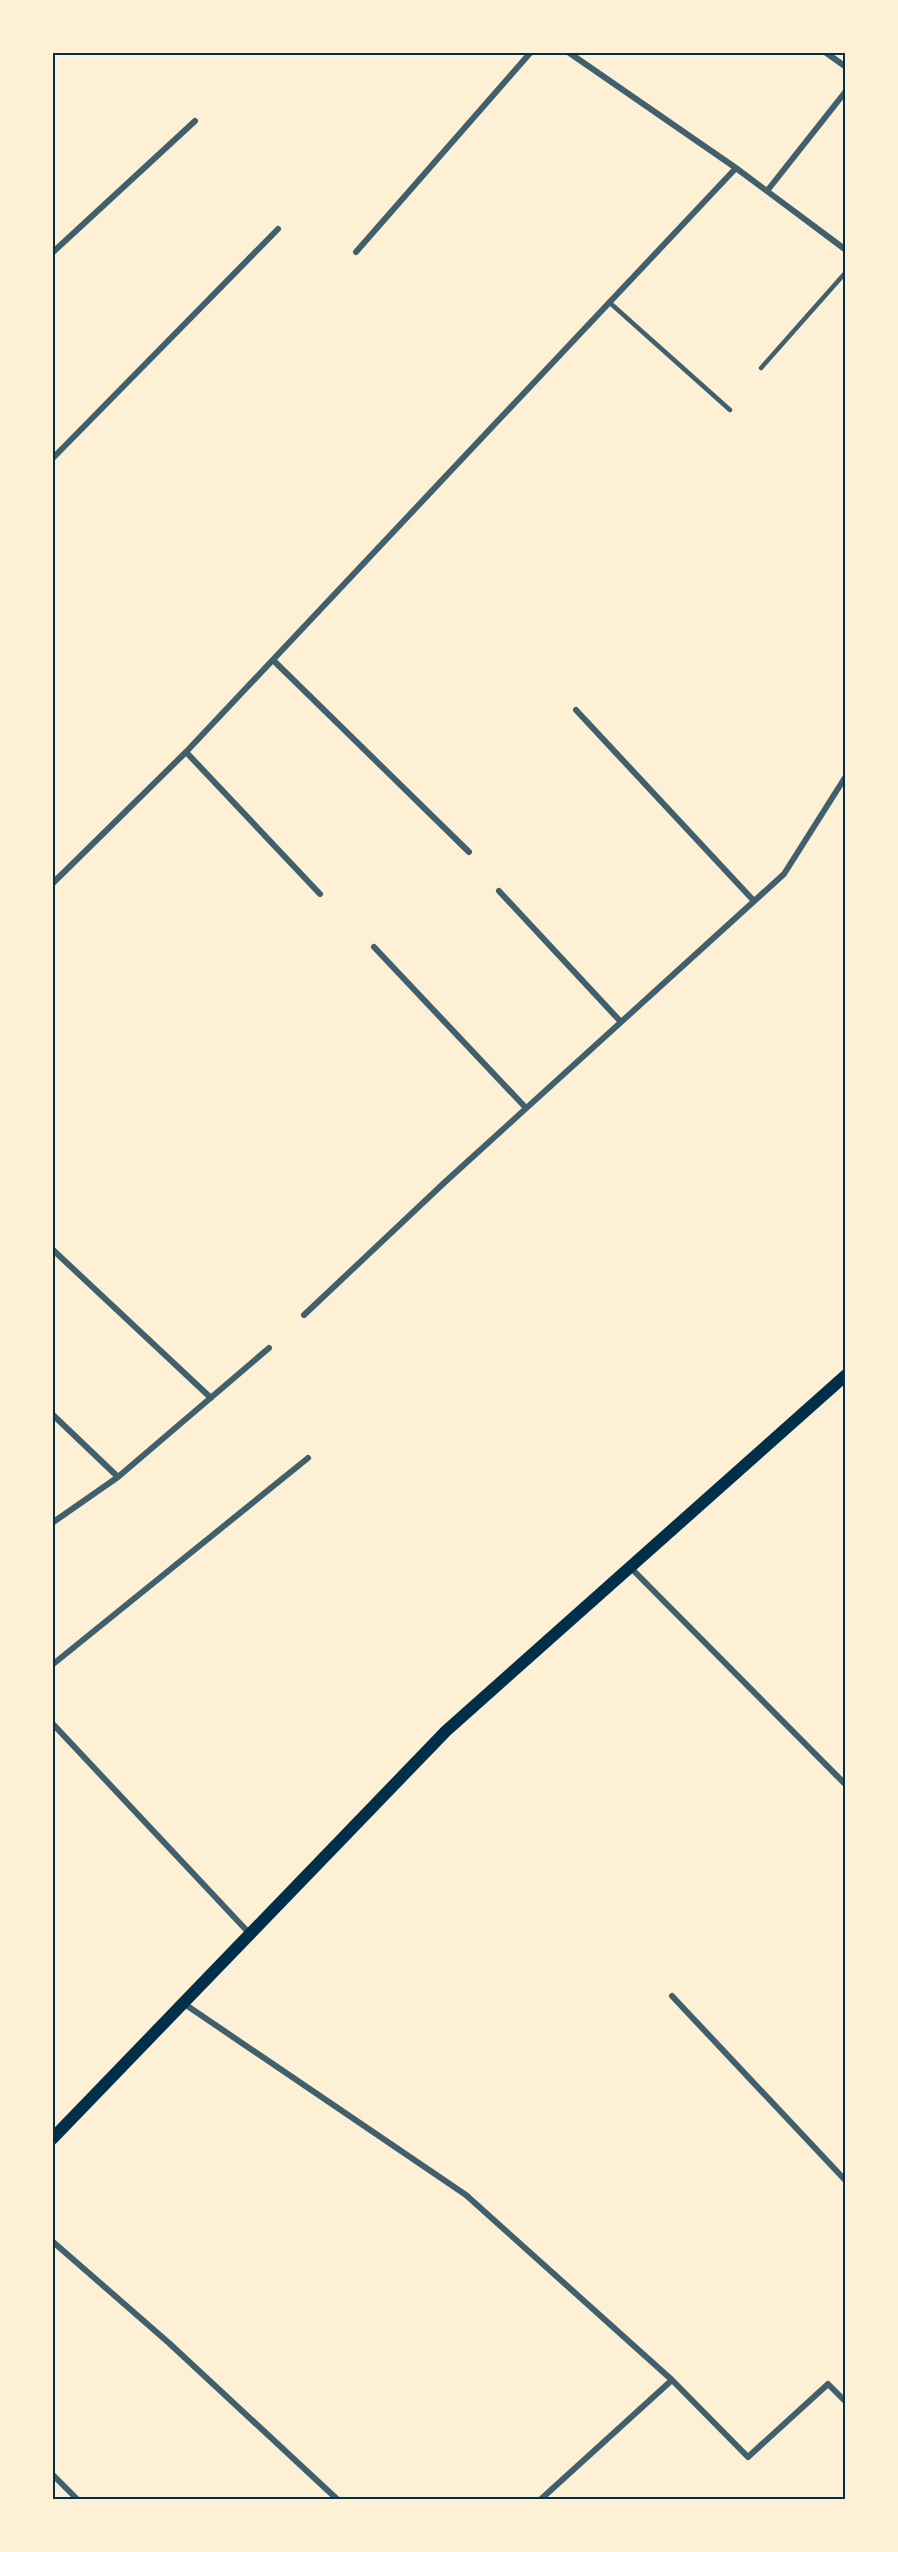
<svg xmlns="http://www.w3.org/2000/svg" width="898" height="2552" viewBox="0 0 898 2552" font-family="'Golos Text',sans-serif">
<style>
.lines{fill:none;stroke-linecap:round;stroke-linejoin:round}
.service{stroke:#3f606c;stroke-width:4.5}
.minor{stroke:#3f606c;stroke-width:6}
.secondary{stroke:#003049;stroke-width:12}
.neatline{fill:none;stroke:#003049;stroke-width:2}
</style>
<rect width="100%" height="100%" fill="#fdf0d5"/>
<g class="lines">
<!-- service -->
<path class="service" d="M609 302 730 410
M761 368 846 272"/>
<!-- minor -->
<path class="minor" d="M568 52 736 168 846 250
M825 52 846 67
M767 191 846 91
M356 252 531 52
M52 253 195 121
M52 459 278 229
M273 660 469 852
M576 710 754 901
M186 752 320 894
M52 884 186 752 736 168
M499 891 621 1022
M374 947 526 1108
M52 1249 211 1398
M304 1315 445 1182 784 874 846 776
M52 1414 118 1477
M52 1523 118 1477 269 1348
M630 1567 846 1785
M52 1665 308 1458
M52 1723 250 1934
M672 1996 846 2181
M183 2003 466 2195 672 2380 748 2457 828 2384 846 2402
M52 2241 169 2343 338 2500
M52 2474 78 2500
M540 2500 672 2380"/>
<!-- secondary -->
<path class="secondary" d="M52 2139 446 1731 846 1375"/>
</g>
<!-- border -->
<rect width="898" height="2552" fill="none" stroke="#fdf0d5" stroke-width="108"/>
<rect x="54" y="54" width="790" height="2444" class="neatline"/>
</svg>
